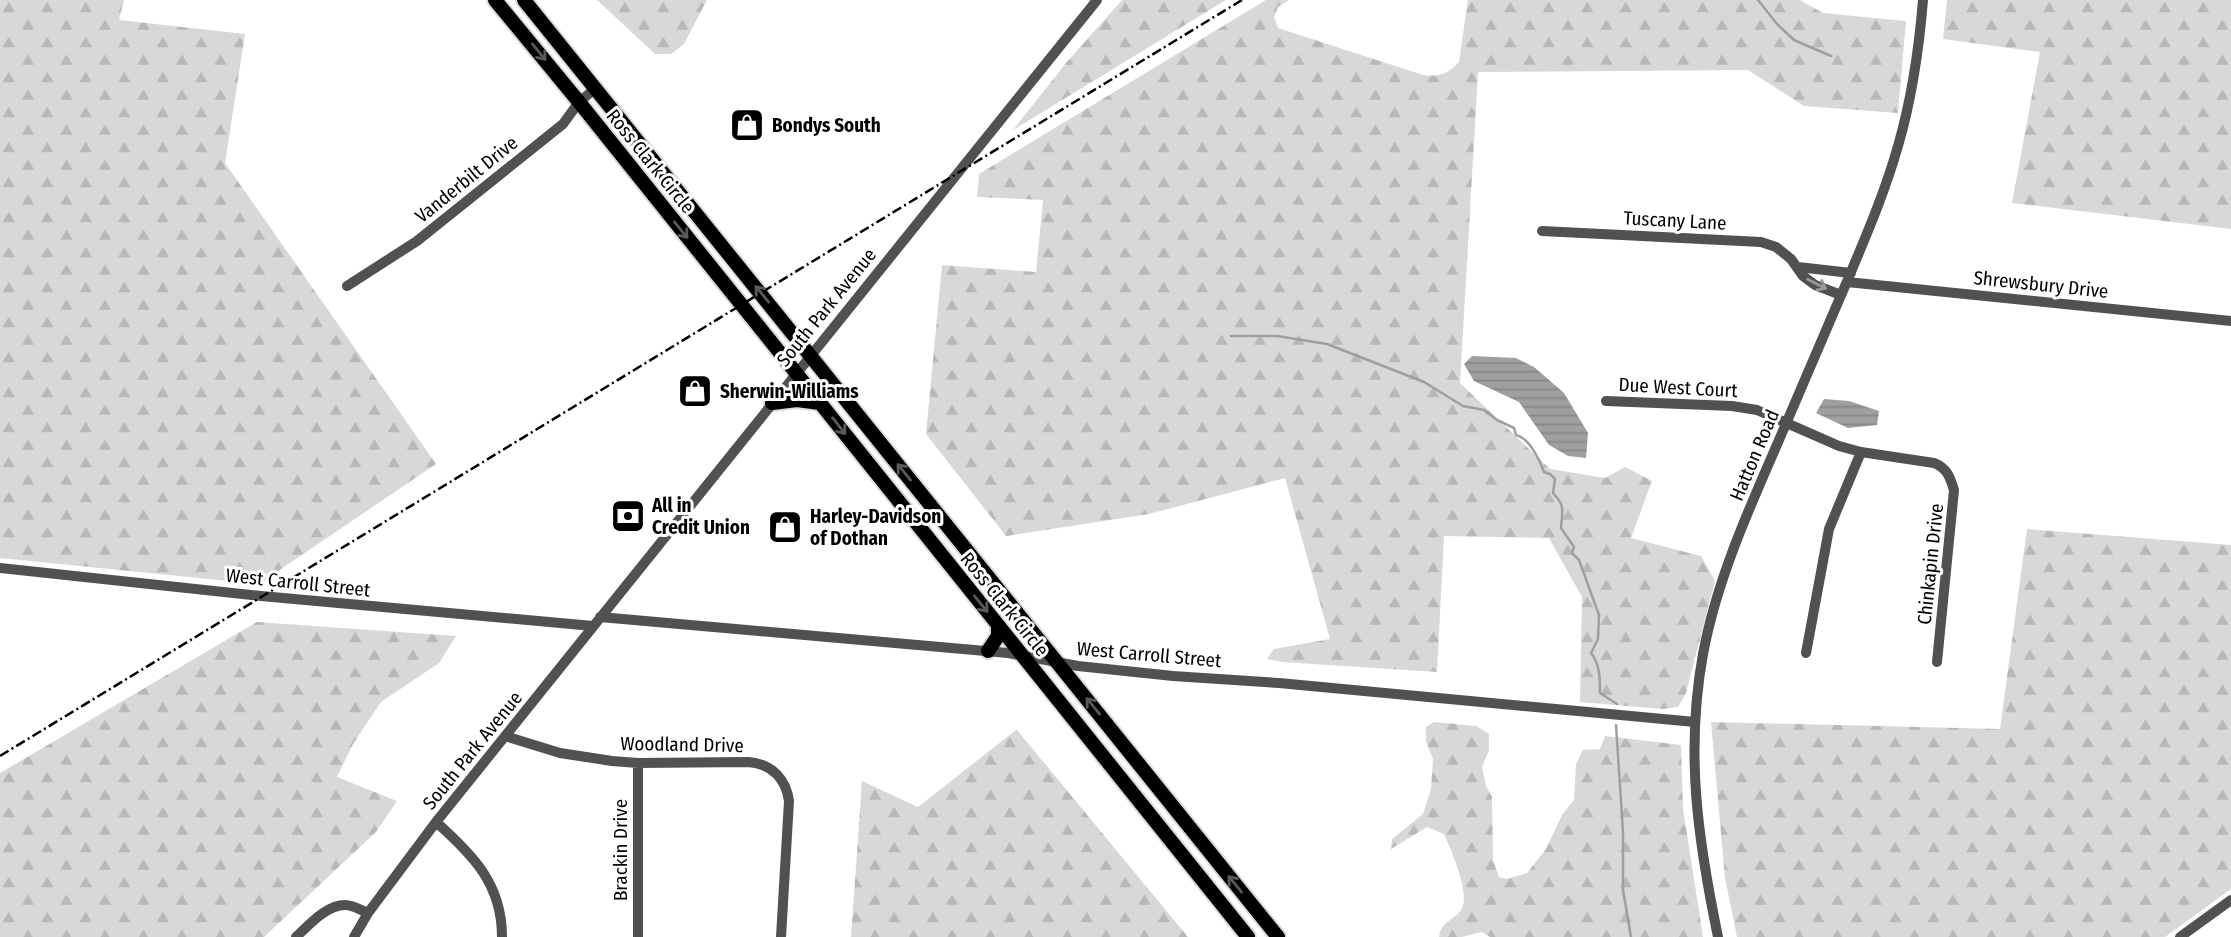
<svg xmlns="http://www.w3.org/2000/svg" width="2231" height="937" viewBox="0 0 2231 937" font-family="'Fira Sans Condensed',sans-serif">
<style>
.forest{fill:url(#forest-firs)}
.water{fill:url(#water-rules)}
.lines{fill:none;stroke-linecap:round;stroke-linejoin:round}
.stream{stroke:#9f9f9f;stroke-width:2.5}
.highway-casing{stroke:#dbdbdb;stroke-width:18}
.minor{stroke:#515151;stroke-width:10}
.highway{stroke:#000;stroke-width:14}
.rail{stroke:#000;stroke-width:2.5;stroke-dasharray:10 3.5 2 3.5;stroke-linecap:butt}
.oneway{stroke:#595959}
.oneway2{stroke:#979797}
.labels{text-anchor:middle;stroke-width:6;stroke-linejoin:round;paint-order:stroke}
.poi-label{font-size:19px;font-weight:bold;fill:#000;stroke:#fff;text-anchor:start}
.street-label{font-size:19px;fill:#000;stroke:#fff}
</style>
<defs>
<pattern id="forest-firs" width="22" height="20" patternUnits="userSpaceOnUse" patternTransform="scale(1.75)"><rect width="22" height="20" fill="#d8d8d8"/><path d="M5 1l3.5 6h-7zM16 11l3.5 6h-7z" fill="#b8b8b8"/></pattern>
<pattern id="water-rules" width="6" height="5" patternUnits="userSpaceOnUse" patternTransform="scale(1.75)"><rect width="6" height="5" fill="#9f9f9f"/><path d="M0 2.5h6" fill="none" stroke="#878787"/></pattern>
</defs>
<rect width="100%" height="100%" fill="#fff"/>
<!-- forest -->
<path class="forest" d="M0 0H124L119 20 245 34 225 163 436 464 259 584 0 558Z
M597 0H707L684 44 671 54H655Z
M1122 0H1226L1013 130 1066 63Z
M1266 0H1289L1278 7 1274 17 1278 28 1423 75C1439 77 1448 74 1459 62L1468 0H1800L1823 13 1906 21 1898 113 1804 106 1748 70 1478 72 1460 383 1550 469 1605 478 1625 467 1652 481 1631 538 1701 556 1715 581 1686 693 1678 707 1662 709 1580 702 1582 597 1549 538 1444 536 1437 672 1282 662 1267 659 1274 649 1330 639 1285 478 1149 514 1006 536 926 434 942 265 1036 272 1043 200 977 197 979 174Z
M1947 0H2231V229L2012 203 2040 52 1943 39Z
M2027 529 2231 545V889L2165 937H1737L1725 878 1711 722 2000 729Z
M257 622 456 636 439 663 381 702 353 744 337 777 397 801 376 832 264 937H0V773Z
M1434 722 1476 726 1489 734V750L1482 767 1486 786 1492 797 1493 860 1499 877 1507 879 1527 873 1546 849 1562 815 1574 800 1576 764 1583 750 1600 749 1605 736 1681 745 1683 808 1703 937H1490L1482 932 1462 937H1439C1442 919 1455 921 1462 908 1470 892 1451 850 1444 834L1427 827 1391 849 1392 839 1423 814 1431 789 1433 759 1426 742V727Z
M1016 730H1017L1188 937H851L862 781 918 807Z"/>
<!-- water -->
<path class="water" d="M1472 356 1516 358 1534 367 1564 393 1588 433 1586 458 1568 456 1549 445 1519 402 1474 381 1464 364Z
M1824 399 1849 401 1879 411 1877 425 1848 428 1816 413Z"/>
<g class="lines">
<!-- stream -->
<path class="stream" d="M1758 0 1777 24 1794 40 1831 56
M1231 336H1277L1327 344 1424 382 1463 406 1484 410 1497 420 1514 428 1516 435C1529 438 1540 460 1544 472L1550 474 1555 479 1553 493C1566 507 1562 510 1561 528L1574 547 1572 553 1579 560 1599 615 1598 639 1591 653C1600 664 1600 679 1600 693L1617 704
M1616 725 1623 832V890L1631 937"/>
<!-- highway casing -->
<g class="highway-casing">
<path id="highway" d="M495 0 579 102 1248 937
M524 0 1278 937
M772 403 797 400 820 403
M988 651 998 636V625"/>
</g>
<!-- minor -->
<path class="minor" d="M1542 231 1761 242 1776 247 1791 259 1803 276 1815 285 1841 295
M1798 267 1851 273
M1847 282 2231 321
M347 286 417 241 563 124 579 102 596 88
M1606 401 1732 406 1757 410 1839 446 1861 452 1934 463C1947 468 1950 477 1954 490L1937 662
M0 568 261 596 593 626
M600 617 1008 653 1078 666 1173 676 1279 683 1695 722
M1806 653 1829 529 1861 452
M505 736 560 753 612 761 638 763 749 762C772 764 786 779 789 801L781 937
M638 763V937
M436 822C473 855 502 884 502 937
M296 937C309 925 326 905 345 905 353 905 361 910 368 913
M354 937 368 913 436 822 1097 0
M1718 937C1698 840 1685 753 1703 654 1717 579 1749 509 1779 440 1802 387 1825 333 1848 279 1866 236 1885 192 1898 146 1912 98 1919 49 1923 0
M2180 937 2231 900"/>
<!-- highway -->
<use href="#highway" class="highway"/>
<!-- rail -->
<path class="rail" d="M0 756 1242 0"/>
</g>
<!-- one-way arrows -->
<defs><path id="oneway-shaft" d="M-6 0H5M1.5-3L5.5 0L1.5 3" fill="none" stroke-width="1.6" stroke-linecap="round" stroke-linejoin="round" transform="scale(1.75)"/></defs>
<g class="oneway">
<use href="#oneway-shaft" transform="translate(539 52) rotate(51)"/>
<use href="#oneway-shaft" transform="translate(681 230) rotate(51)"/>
<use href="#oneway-shaft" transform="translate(762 294) rotate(-129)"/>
<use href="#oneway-shaft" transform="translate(839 426) rotate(52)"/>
<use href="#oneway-shaft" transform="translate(904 472) rotate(-129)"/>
<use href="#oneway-shaft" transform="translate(981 604) rotate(51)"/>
<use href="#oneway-shaft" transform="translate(1093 706) rotate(-129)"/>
<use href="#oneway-shaft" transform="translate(1235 884) rotate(-129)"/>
</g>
<use class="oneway2" href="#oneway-shaft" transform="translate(1817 284) rotate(27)"/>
<!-- icons -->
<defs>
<g id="shop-square" transform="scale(1.75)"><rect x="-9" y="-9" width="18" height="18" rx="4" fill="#000" stroke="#fff"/><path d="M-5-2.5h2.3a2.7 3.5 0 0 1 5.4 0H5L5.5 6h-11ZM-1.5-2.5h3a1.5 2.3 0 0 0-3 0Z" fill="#fff"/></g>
<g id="bank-square" transform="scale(1.75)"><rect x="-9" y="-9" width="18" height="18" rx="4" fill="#000" stroke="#fff"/><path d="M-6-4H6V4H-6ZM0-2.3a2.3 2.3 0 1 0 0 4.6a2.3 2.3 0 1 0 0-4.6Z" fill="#fff"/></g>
</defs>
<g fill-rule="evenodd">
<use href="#shop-square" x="747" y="125"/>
<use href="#shop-square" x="695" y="391"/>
<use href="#bank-square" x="628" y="516"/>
<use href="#shop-square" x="785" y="527"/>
</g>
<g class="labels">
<!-- poi labels -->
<g class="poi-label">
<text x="772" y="132">Bondys South</text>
<text x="720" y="398">Sherwin-Williams</text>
<text x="652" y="512">All in<tspan x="652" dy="22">Credit Union</tspan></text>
<text x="810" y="523">Harley-Davidson<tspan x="810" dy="22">of Dothan</tspan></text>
</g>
<!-- street labels -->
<g class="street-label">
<text transform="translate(651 161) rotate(51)" y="7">Ross Clark Circle</text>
<text transform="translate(466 179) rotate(-39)" y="7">Vanderbilt Drive</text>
<text transform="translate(1675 220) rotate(3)" y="7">Tuscany Lane</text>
<text transform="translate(2041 284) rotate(6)" y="7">Shrewsbury Drive</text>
<text transform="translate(826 307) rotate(-51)" y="7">South Park Avenue</text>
<text transform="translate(1678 387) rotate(3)" y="7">Due West Court</text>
<text transform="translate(1754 455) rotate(-67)" y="7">Hatton Road</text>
<text transform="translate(1930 564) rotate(-84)" y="7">Chinkapin Drive</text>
<text transform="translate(298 582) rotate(6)" y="7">West Carroll Street</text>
<text transform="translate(1005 604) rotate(51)" y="7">Ross Clark Circle</text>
<text transform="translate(1149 654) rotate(5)" y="7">West Carroll Street</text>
<text transform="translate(682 744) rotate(1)" y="7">Woodland Drive</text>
<text transform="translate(472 750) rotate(-51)" y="7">South Park Avenue</text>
<text transform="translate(620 850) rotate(-90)" y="7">Brackin Drive</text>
</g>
</g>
</svg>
